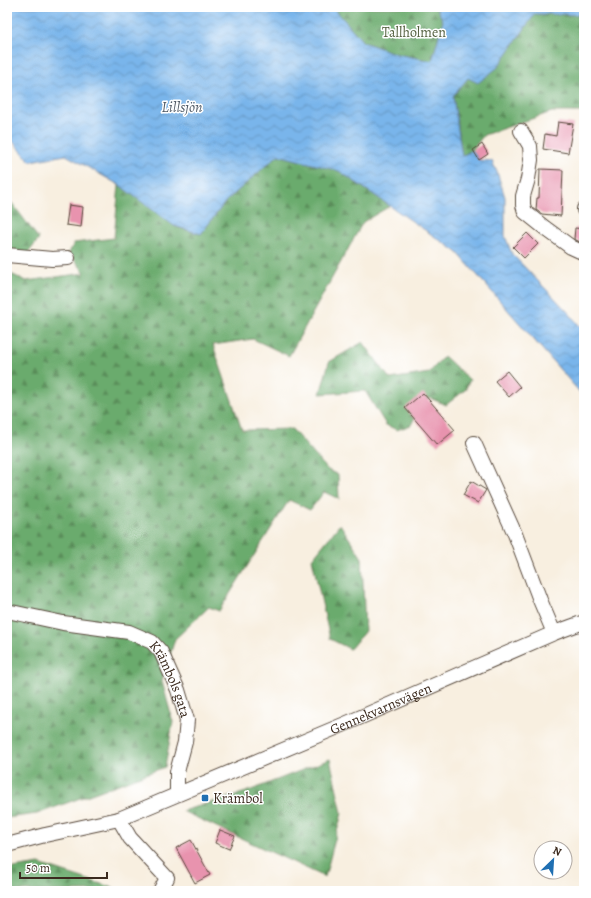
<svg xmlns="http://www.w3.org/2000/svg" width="591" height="898" viewBox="0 0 591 898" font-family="Alegreya,serif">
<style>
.forest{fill:url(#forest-firs);stroke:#536a46}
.water{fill:url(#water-waves);stroke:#5a7084}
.building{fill:#e893ae}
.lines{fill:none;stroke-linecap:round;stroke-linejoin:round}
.minor-casing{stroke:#57483b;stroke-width:16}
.minor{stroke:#fff;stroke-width:14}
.poi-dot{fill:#1f6fb2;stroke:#fff;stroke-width:1.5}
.labels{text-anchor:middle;stroke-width:3;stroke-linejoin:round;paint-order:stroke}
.park-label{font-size:14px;fill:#556140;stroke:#fff}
.street-label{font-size:14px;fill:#3b2a1e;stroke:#fff}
.poi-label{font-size:14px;fill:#3b2a1e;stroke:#fff;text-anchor:start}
.water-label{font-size:15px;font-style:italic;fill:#515b66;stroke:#fff}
</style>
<defs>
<pattern id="forest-firs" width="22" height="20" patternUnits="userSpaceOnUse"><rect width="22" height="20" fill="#6bab6d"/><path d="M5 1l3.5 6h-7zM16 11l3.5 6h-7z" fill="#598b59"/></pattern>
<pattern id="water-waves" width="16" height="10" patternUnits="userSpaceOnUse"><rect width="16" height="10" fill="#79b5eb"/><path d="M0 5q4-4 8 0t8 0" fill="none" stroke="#6493be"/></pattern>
</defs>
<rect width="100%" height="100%" fill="#fff"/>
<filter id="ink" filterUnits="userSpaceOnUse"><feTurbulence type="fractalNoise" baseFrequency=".025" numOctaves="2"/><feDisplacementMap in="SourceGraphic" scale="8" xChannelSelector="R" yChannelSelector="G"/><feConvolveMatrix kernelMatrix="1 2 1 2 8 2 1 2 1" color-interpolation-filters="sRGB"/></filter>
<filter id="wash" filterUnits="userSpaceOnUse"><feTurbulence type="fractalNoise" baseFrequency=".012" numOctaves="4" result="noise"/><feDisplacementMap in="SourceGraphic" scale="16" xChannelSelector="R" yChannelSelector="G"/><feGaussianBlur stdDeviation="0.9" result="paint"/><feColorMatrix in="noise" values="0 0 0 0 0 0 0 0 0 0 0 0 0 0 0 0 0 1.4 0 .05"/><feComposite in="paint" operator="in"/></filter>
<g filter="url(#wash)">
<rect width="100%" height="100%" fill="#f8efe0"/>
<!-- forest -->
<path class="forest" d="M333 7H436L443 21 432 61 397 54 363 42Z
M535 14 584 15V112H552L484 135 472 150 462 156 453 96 468 78 497 68Z
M278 155 339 171 390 206 363 222 289 356 253 339 213 345 242 430 292 429 328 470 338 475 339 499 324 492 310 510 289 500 219 611 209 607 175 639 162 681 173 722 165 767 37 814 7 818V272L26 281 85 273 69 253 74 243 114 238 119 185 176 227 201 234 226 201Z
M7 203H12L39 239 25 257 7 248Z
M363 342 390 379 429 373 444 356 470 380 465 390 446 405 430 398 416 415 411 425 397 430 386 425 365 391 320 394 329 362Z
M340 524 362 558 365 631 350 649 330 639 312 559Z
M330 759 342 813 325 877 182 811 246 792Z
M39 864 120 890 121 891H7V869Z"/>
<!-- water -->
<path class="water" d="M7 7H333L363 42 397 54 432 61 443 21 436 7H584V15L535 14 497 68 478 83 468 78 453 96 462 156 472 150 479 160 492 161 497 172 505 197V236L512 254 568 312 584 331V397L457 252 339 171 278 155 226 201 201 234 174 226 119 185 66 155 30 161 7 135Z"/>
<g id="blocks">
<!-- building -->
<path class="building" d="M558 122 573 124 568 153 543 149 545 134 556 136Z
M482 144 488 154 479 160 473 150Z
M540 169 563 170 561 216 542 214 536 210 537 198H539Z
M69 205 83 207 81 227 66 225Z
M575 228 584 229V244L574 239Z
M527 233 538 244 524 258 513 247Z
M507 371 520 387 509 397 495 381Z
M423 393 455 430 437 445 405 408Z
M471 481 486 490 478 503 463 495Z
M220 830 235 836 229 849 215 843Z
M191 840 210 875 195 883 176 848Z"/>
</g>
</g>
<g filter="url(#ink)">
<use href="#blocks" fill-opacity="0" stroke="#57483b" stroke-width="1"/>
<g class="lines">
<!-- minor casing -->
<g class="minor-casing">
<g id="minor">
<path d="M521 131 530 146 531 160 528 179 523 196V205L525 212 545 228 571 247 584 253"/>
<path d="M584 210V209"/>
<path d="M7 255 52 259 68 258"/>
<path d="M474 443 515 534 540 600 554 633"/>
<path id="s1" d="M7 611 63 623 129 632 152 642 161 652 178 690 187 720 185 742 177 772V794"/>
<path d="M119 819 130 838 167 878 160 891"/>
<path id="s2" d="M7 845 45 835 119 819 345 724 554 633 584 622"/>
</g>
</g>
<!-- minor -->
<use href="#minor" class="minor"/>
</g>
</g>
<!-- markers -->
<rect class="poi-dot" x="201" y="794" width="8" height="8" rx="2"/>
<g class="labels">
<!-- park labels -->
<g class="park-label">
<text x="414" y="37">Tallholmen</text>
</g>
<!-- street labels -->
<g class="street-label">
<text dy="5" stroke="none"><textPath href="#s1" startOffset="191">Krämbols gata</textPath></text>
<text dy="5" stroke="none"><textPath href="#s2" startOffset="399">Gennekvarnsvägen</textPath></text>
</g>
<!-- poi labels -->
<g class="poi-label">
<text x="213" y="803">Krämbol</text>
</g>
<!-- water labels -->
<g class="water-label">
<text x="182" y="112">Lillsjön</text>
</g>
</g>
<!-- margin -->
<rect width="591" height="898" fill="none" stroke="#fff" stroke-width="24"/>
<!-- north arrow -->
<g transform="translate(553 860) rotate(25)"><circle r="19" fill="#ffffff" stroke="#b1aaa5"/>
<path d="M0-3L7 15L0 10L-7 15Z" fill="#1f6fb2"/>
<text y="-6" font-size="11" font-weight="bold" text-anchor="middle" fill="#3b2a1e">N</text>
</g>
<!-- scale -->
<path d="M20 872v6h87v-6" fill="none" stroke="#3b2a1e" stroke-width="2"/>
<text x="26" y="872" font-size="12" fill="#3b2a1e" stroke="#ffffff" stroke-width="3" paint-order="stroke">50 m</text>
</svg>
